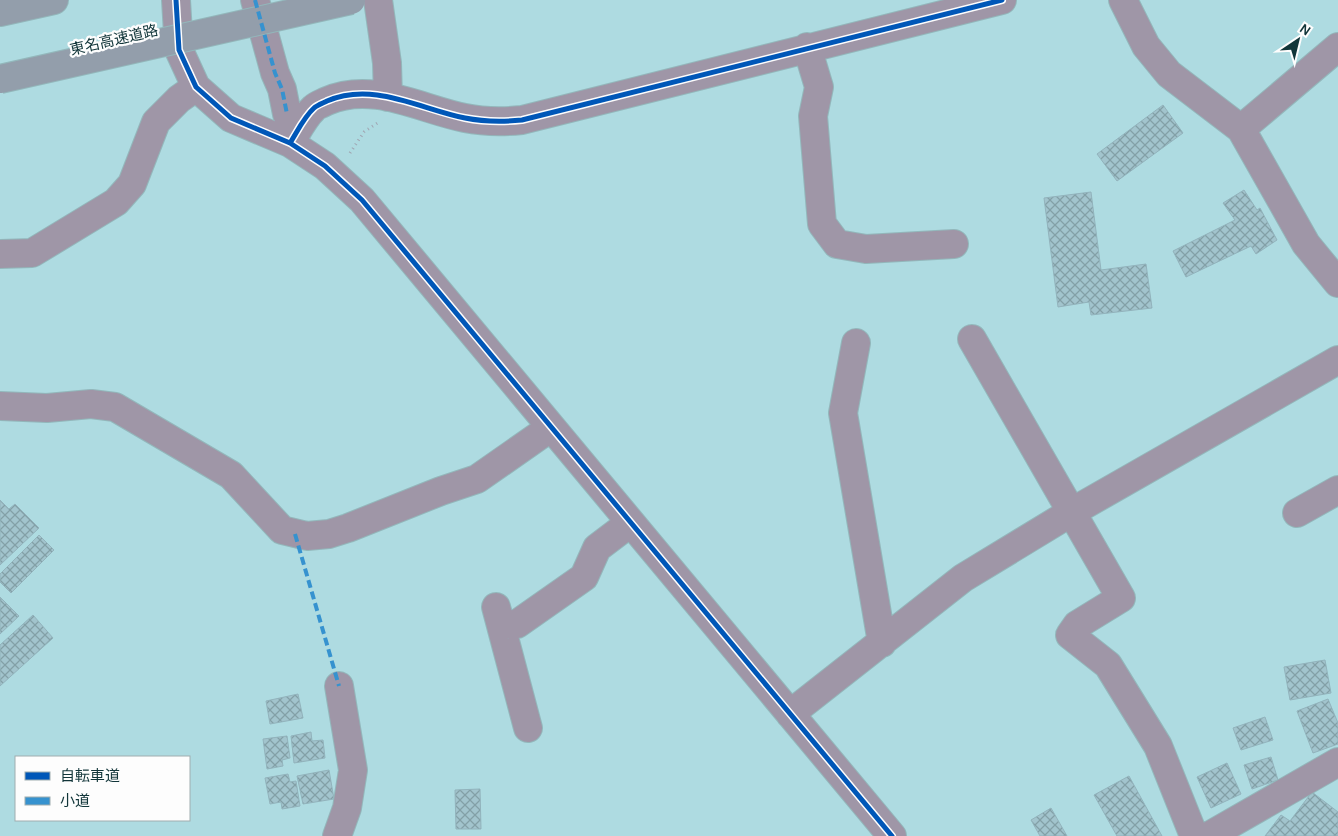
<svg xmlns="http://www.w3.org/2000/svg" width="1338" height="836" viewBox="0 0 1338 836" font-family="Karla,'Noto Sans JP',sans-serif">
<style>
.building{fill:url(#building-cross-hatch);stroke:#92b3bc}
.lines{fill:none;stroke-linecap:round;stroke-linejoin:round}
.minor-casing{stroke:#93b7bb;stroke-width:30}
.highway-casing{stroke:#93b7bb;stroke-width:30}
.path{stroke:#a0a5b1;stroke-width:3;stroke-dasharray:1 4;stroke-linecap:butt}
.minor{stroke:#9f96a7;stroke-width:28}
.highway{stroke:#939eab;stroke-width:28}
.highway-bridge-casing{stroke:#93b7bb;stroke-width:30;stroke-linecap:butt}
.highway-bridge{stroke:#939eab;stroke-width:28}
.quiet{stroke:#3692cf;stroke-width:4;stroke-dasharray:8 4;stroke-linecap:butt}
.cycleway-casing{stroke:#fdfdfd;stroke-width:8}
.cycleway{stroke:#0057b8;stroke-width:5}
.labels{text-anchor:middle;stroke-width:4.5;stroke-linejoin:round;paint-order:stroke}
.street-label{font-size:15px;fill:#113539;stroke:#fdfdfd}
</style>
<defs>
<pattern id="building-cross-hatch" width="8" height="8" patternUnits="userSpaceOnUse" patternTransform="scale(1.25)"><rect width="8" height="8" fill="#a2c4cd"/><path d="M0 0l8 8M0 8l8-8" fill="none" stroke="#83a0a7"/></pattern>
</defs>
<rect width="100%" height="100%" fill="#aedbe1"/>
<!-- building -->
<path class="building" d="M1163 105 1183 133 1117 181 1097 154Z
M1244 190 1257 210 1260 208 1277 240 1256 254 1251 246 1186 277 1173 251 1235 220 1223 203Z
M1091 192 1101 270 1146 264 1152 308 1091 315 1089 302 1058 307 1044 198Z
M0 500 9 509 15 504 39 528 0 565Z
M39 535 54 550 11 593 0 582V574Z
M0 597 19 616 0 634Z
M33 615 53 638 0 686V645Z
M1325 660 1331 693 1290 700 1284 667Z
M298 694 303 718 270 724 266 701Z
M1328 699 1338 723V744L1313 753 1297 711Z
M1265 717 1273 740 1241 750 1233 728Z
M311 732 312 741 323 740 325 758 294 763 291 736Z
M287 736 290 758 282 760 283 766 267 769 263 739Z
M1271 757 1278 780 1252 789 1244 765Z
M1227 763 1241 794 1211 808 1197 777Z
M329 770 334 799 303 804 297 776Z
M288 774 290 782 296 781 300 806 282 809 281 802 270 804 265 778Z
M1129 776 1162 836H1117L1094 795Z
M480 789 481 829H456L455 790Z
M1312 792 1338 812V836H1265L1281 815 1290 821Z
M1051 808 1067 836H1040L1031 820Z"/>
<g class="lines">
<!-- minor casing -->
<g class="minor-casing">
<path id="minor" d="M176 0 179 50 196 87 231 118 290 143 325 166 362 200 892 836
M255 0 275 73 282 89 287 114
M378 0 387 63 388 97
M1123 0 1146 46 1169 74 1241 129 1306 244 1338 283
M807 47 819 87 813 116 822 224 837 244 866 249 954 244
M1241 129 1338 47
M290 143C297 132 304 117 314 108 317 105 323 103 327 101 373 81 420 109 465 118 485 122 502 122 522 120L1002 0
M0 254 32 253 116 202 132 184 156 122 179 99 196 87
M972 339 1121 598 1077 625 1070 635 1108 665 1158 746 1194 836
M856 343 843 413 882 643
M0 406 47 408 91 404 115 407 231 475 282 530 307 536 329 534 348 528 441 491 477 479 550 428
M1297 513 1338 490
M496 607 528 728
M501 625 517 624 584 577 597 548 630 523
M790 714 963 578 1070 513 1338 360
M337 836 347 808 353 770 339 686
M1209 836 1338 762"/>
</g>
<!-- highway casing -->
<g class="highway-casing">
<path id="highway" d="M0 12 54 0"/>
</g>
<!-- path -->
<path class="path" d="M350 153 364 132 379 122"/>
<!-- minor -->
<use href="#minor" class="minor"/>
<!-- highway -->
<use href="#highway" class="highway"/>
<!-- highway-bridge casing -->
<g class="highway-bridge-casing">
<path id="highway-bridge" d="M0 79 351 0"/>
</g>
<!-- highway-bridge -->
<use href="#highway-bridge" class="highway-bridge"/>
<!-- quiet -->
<path class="quiet" d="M255 0 275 73 282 89 287 114
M295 534 339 686"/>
<!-- cycleway casing -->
<g class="cycleway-casing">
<path id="cycleway" d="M176 0 179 50 196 87 231 118 290 143 325 166 362 200 892 836
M290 143C297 132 304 117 314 108 317 105 323 103 327 101 373 81 420 109 465 118 485 122 502 122 522 120L1002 0"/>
</g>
<!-- cycleway -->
<use href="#cycleway" class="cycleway"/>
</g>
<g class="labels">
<!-- street labels -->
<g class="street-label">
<text transform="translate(114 40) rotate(-13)" y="5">東名高速道路</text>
</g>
</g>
<!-- legend -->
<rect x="15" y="756" width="175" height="65" fill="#fdfdfd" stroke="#9fadaf"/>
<rect x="25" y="772" width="25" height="8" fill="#0057b8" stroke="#9fadaf"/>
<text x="60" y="781" font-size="15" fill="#113539">自転車道</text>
<rect x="25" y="797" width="25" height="8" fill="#3692cf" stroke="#9fadaf"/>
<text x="60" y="806" font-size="15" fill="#113539">小道</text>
<!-- north arrow -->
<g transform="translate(1298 40) rotate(35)" stroke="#fdfdfd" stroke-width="4" paint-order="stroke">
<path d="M0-4L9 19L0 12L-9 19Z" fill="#113539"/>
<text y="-8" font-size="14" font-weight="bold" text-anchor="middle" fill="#113539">N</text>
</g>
</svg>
